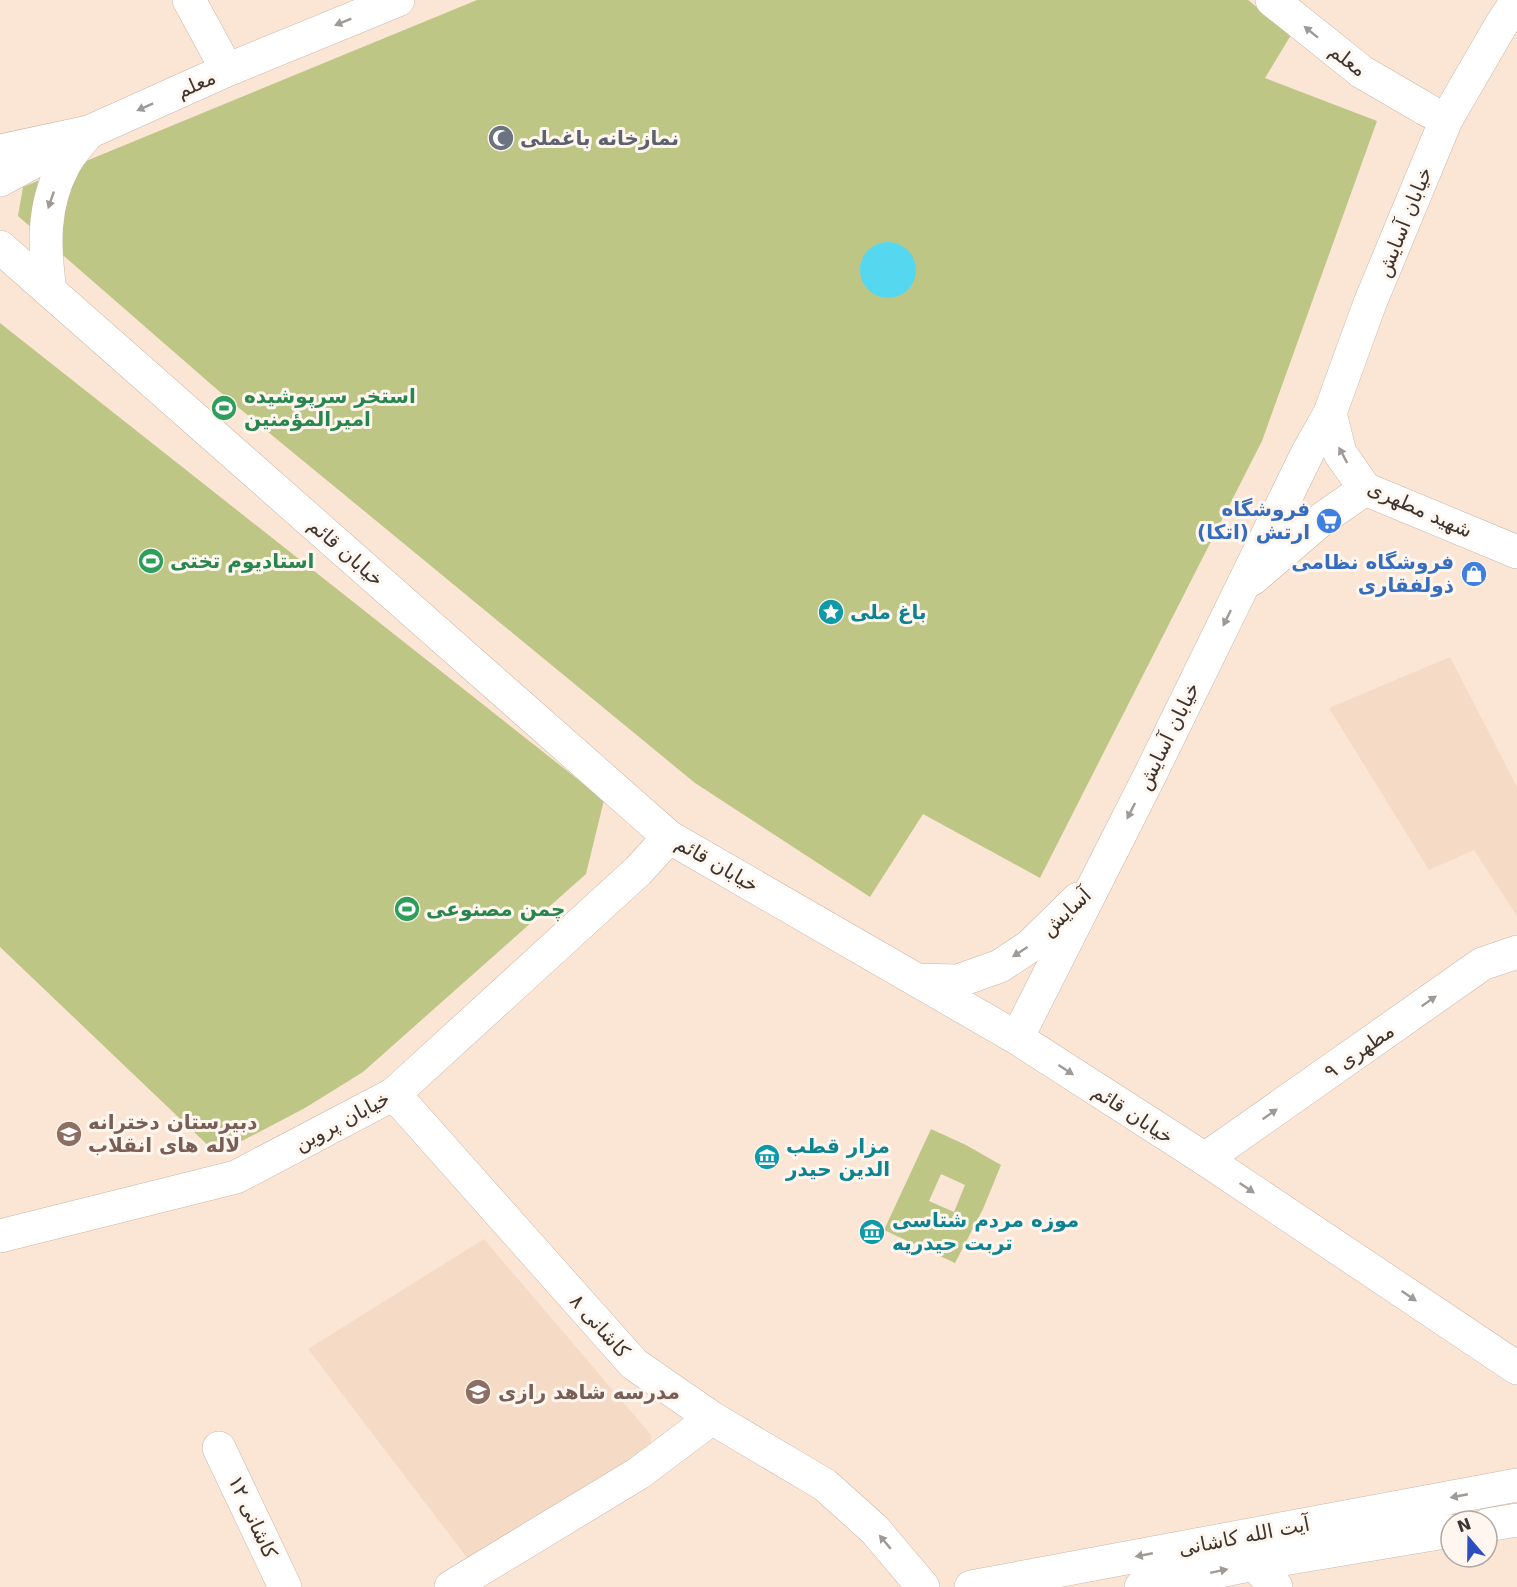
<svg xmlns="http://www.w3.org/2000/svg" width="1517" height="1587" viewBox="0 0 1517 1587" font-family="'DejaVu Sans',Vazirmatn,sans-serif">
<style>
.built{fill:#f5dac5}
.green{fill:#bec686;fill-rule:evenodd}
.water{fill:#55d8ef}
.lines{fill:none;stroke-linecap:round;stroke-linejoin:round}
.minor-casing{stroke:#cab6a6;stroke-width:34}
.tertiary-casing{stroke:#cab6a6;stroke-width:34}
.secondary-casing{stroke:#cab6a6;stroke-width:34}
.minor{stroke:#fff;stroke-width:33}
.tertiary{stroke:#fff;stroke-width:33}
.secondary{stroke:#fff;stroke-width:33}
.oneway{fill:#9e9a97}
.labels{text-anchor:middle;stroke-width:6;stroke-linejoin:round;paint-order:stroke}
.street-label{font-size:20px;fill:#3d352f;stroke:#fff6ef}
.worship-label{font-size:20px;font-weight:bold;fill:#5b616d;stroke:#fff6ef;text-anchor:start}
.leisure-label{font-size:20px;font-weight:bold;fill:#27864d;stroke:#fff6ef;text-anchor:start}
.shop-label{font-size:20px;font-weight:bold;fill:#366cbe;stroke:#fff6ef;text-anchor:end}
.culture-label{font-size:20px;font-weight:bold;fill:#0d838f;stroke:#fff6ef;text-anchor:start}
.education-label{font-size:20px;font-weight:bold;fill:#785e54;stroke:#fff6ef;text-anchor:start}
</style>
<rect width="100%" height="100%" fill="#fbe6d6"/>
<!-- built -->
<path class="built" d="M1450 657 1517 787V916L1474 850 1429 870 1329 708Z
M484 1239 651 1435V1447L468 1559 308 1349Z"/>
<!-- green -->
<path class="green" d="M477 0H1248L1291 35 1265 78 1377 121 1262 441 1040 878 923 814 870 897 695 783 228 399 18 216 23 187Z
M0 323 604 800 586 874 363 1072 305 1108 217 1154 0 947Z
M931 1129 966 1145 1001 1165 983 1209 955 1263 884 1230ZM941 1174 965 1185 954 1212 929 1201Z"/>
<!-- water -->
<path class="water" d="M860 270a28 28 0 1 1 56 0a28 28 0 1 1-56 0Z"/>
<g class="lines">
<!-- minor casing -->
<g class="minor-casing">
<path id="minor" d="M189 0 227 70
M1272 0 1362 72 1429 111
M0 180 89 132 227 70 398 0
M394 1094 634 1364 712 1418 825 1485 875 1530 923 1587
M1205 1159 1482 964 1517 952
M219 1448 285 1587
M1254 1564 1276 1587
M451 1587 639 1473 712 1418"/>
</g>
<!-- tertiary casing -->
<g class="tertiary-casing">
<path id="tertiary" d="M0 151 89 132
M0 247 669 837 1017 1038 1205 1159 1517 1368
M50 291C44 247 42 206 64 165 70 153 81 142 89 132
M1252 579 1322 519 1365 489
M917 980 958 981 1000 966 1030 946 1078 899
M1017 1038 1150 775 1308 452 1330 413 1370 303 1446 120 1501 25 1517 1
M0 1236 236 1177 394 1094 638 871 669 837"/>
</g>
<!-- secondary casing -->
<g class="secondary-casing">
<path id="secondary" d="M1330 413 1340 453 1365 489 1517 552
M1487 1525 1517 1520
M971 1587 1517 1485
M1141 1587 1254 1564 1451 1531"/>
</g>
<!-- minor -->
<use href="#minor" class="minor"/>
<!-- tertiary -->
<use href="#tertiary" class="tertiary"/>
<!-- secondary -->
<use href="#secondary" class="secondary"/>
</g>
<!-- one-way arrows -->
<defs><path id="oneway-solid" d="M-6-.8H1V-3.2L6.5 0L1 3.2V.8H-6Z" transform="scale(1.5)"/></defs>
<g class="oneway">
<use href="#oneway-solid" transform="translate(343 22) rotate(158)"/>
<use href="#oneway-solid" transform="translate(1311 32) rotate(-141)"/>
<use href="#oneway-solid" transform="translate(145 107) rotate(156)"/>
<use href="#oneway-solid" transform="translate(51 200) rotate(109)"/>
<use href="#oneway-solid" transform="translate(1343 455) rotate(-118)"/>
<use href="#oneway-solid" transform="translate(1227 618) rotate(116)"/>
<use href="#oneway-solid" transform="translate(1131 811) rotate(117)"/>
<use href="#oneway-solid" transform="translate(1020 952) rotate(147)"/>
<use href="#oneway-solid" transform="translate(1429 1001) rotate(-35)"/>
<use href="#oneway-solid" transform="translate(1066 1070) rotate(33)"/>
<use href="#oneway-solid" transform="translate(1270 1114) rotate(-35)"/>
<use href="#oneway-solid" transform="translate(1247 1188) rotate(34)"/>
<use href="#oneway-solid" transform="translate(1409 1296) rotate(34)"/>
<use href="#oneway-solid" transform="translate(1459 1496) rotate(169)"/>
<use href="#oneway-solid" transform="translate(885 1542) rotate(-130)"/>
<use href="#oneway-solid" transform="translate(1144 1555) rotate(169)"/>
<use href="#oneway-solid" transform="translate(1219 1571) rotate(-12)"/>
</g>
<!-- icons -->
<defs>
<g id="mosque-disc" transform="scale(1.35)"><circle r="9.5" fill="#6b7280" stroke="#fff6ef"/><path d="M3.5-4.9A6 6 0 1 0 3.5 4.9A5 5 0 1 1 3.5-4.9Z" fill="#fff"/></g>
<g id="stadium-disc" transform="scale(1.35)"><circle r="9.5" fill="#2e9e5b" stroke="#fff6ef"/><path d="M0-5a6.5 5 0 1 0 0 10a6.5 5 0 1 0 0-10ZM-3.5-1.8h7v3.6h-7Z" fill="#fff"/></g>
<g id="supermarket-disc" transform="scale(1.35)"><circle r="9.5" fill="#3f7fe0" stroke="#fff6ef"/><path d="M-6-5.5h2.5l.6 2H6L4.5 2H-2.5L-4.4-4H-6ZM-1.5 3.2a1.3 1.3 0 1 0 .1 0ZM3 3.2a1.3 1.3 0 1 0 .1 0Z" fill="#fff"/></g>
<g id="shop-disc" transform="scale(1.35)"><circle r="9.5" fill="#3f7fe0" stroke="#fff6ef"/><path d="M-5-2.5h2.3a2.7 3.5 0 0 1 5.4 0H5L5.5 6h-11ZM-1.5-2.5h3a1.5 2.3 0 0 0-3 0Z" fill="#fff"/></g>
<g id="sight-disc" transform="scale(1.35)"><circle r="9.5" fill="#0f9aa8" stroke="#fff6ef"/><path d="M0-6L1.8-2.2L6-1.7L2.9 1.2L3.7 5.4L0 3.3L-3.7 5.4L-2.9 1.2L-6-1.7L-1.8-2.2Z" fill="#fff"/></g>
<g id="school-disc" transform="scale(1.35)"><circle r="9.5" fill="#8d6e63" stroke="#fff6ef"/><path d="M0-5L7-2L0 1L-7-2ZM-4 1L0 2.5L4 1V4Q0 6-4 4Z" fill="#fff"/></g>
<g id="museum-disc" transform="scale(1.35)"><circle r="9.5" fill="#0f9aa8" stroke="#fff6ef"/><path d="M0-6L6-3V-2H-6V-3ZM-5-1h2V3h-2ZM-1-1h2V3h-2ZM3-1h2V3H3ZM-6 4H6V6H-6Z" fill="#fff"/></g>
</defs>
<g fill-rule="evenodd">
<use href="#mosque-disc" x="501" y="138"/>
<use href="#stadium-disc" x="224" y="408"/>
<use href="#supermarket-disc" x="1329" y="521"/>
<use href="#stadium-disc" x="151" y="561"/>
<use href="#shop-disc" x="1474" y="574"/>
<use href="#sight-disc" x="831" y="612"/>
<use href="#stadium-disc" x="407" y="909"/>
<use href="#school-disc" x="69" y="1134"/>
<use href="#museum-disc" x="767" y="1157"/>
<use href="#museum-disc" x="872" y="1232"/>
<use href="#school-disc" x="478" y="1392"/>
</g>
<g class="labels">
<!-- street labels -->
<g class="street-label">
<text transform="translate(1348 60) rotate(37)" y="7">معلم</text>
<text transform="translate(196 84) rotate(-24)" y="7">معلم</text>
<text transform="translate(1404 222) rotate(-68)" y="7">خیابان آسایش</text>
<text transform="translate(1420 509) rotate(24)" y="7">شهید مطهری</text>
<text transform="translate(346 552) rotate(41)" y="7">خیابان قائم</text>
<text transform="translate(1168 736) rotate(-64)" y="7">خیابان آسایش</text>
<text transform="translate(717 864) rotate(30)" y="7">خیابان قائم</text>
<text transform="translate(1066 912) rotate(-43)" y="7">آسایش</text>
<text transform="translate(1359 1051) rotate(-35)" y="7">مطهری ۹</text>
<text transform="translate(1133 1114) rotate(33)" y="7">خیابان قائم</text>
<text transform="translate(342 1121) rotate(-28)" y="7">خیابان پروین</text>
<text transform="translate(600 1326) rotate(48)" y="7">کاشانی ۸</text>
<text transform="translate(253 1517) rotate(65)" y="7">کاشانی ۱۲</text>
<text transform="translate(1244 1536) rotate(-11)" y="7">آیت الله کاشانی</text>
</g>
<!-- worship labels -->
<g class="worship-label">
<text x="520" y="145">نمازخانه باغملی</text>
</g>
<!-- leisure labels -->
<g class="leisure-label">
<text x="244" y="403">استخر سرپوشیده<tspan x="244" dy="23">امیرالمؤمنین</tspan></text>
<text x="170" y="568">استادیوم تختی</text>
<text x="426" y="916">چمن مصنوعی</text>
</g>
<!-- shop labels -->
<g class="shop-label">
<text x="1310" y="516">فروشگاه<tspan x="1310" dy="23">ارتش (اتکا)</tspan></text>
<text x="1454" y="569">فروشگاه نظامی<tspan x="1454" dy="23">ذولفقاری</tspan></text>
</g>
<!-- culture labels -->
<g class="culture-label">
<text x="850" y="619">باغ ملی</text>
<text x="786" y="1153">مزار قطب<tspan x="786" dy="23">الدین حیدر</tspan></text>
<text x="892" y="1227">موزه مردم شتاسی<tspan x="892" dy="23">تربت حیدریه</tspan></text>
</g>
<!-- education labels -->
<g class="education-label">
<text x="88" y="1129">دبیرستان دخترانه<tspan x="88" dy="23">لاله های انقلاب</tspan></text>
<text x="498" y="1399">مدرسه شاهد رازی</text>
</g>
</g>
<!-- north arrow -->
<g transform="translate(1469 1539) rotate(340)"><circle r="28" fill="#fff6ef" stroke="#b1a9a2" stroke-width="1.5"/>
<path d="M0-4.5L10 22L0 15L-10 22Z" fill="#2c4ebe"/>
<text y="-9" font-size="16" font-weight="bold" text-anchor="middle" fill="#3d352f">N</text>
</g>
</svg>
